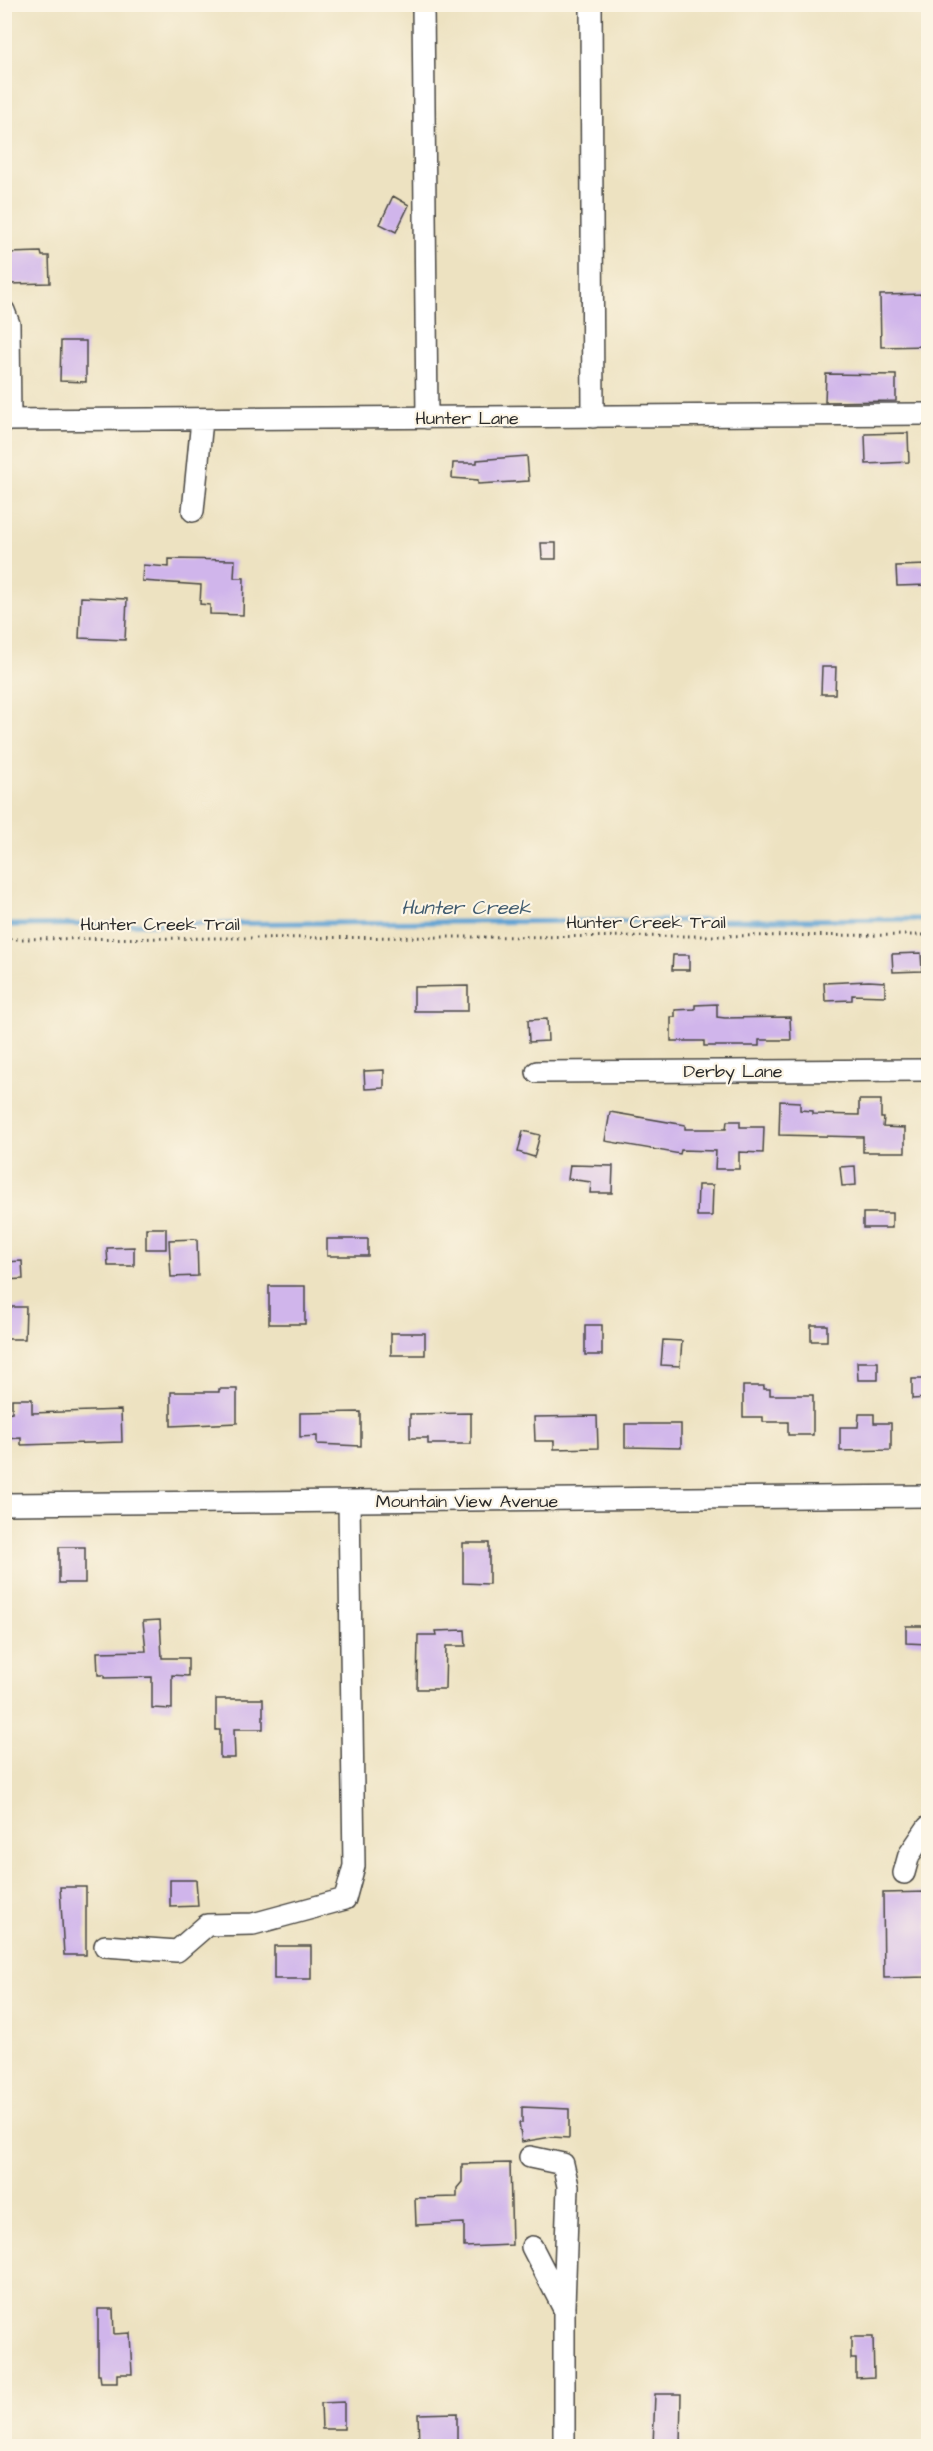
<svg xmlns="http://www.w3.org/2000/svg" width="933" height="2451" viewBox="0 0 933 2451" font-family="'Architects Daughter',sans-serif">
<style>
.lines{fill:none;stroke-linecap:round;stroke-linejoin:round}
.stream{stroke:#5fa2d3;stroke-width:5}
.building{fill:#d0b5eb}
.minor-casing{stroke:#484642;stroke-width:24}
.path{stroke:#484642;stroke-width:3;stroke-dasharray:1.5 4.5;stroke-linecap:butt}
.minor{stroke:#fff;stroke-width:21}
.labels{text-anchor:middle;stroke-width:4.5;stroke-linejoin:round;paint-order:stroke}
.street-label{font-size:18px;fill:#2b2b2b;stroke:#fcf5e5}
.water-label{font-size:20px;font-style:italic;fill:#405b6e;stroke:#fcf5e5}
</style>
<rect width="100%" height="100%" fill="#fcf5e5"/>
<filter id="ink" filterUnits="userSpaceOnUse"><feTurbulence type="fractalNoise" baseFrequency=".0167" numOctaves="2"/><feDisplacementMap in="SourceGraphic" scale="12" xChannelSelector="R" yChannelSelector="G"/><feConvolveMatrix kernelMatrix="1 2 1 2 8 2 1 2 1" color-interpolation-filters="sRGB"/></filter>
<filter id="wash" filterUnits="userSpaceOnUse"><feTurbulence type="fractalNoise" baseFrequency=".008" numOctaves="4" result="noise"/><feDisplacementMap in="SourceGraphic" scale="24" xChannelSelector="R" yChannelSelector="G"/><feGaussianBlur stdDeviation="1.35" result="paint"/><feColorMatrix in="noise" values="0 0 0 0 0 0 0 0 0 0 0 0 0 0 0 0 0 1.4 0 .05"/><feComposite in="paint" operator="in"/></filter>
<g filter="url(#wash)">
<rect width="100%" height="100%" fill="#ede2c1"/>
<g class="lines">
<!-- stream -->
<path class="stream" d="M4 925 928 919"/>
</g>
<g id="blocks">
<!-- building -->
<path class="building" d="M393 196 409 205 396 232 380 224Z
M41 252 42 256H49L50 283 9 284 8 253Z
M928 294V346L881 347 880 295Z
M61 341H86V382L60 381Z
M826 374 896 375V401L825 402Z
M908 433 909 462 866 464 865 434Z
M527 456 529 481 478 484V480L452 478 453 463H477V460Z
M541 543H556V559H542Z
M169 559 235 560 234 578H244L243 615 210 614V605L200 604 201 585 142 581 143 565 169 567Z
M928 565V585L897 586 896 566Z
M81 597 127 599 125 640 79 638Z
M822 667H836L835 694H821Z
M921 953 922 971 893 972 892 954Z
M673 955H689V970H672Z
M869 981 885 982V996L852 995V1000L825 1001 824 983Z
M468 986V1011H414V987Z
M717 1004V1017L725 1018 790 1017 791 1040H759V1046H704V1041H671V1017H675V1010L695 1009V1005Z
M547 1019 548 1041 529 1042 528 1020Z
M384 1070V1088L365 1089 364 1071Z
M859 1100H881V1118H884L883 1127 905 1128V1152H863V1137L779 1135 780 1101 800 1102V1110L813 1111V1114L859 1115Z
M610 1112 685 1125V1129H726L727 1121H740V1127H764L763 1153 739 1152V1169H715L716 1151 681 1150 680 1154 605 1141Z
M523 1131 540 1135 534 1157 518 1152Z
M570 1165 613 1166 612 1193H590L591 1182 568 1179Z
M855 1166 856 1185 842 1186 840 1167Z
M698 1185H713L712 1216H697Z
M863 1213H892V1228H863Z
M146 1228H166V1249H146Z
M197 1239 198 1276 171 1277 169 1240Z
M327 1239H368V1256H327Z
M134 1247V1266H108L107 1248Z
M22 1261 23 1279 4 1280V1262Z
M269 1286H305V1324H269Z
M6 1307H26L25 1339H4Z
M585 1325H602V1355H585Z
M811 1325H827V1341H811Z
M391 1333H425V1355H391Z
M663 1340 682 1341 680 1366 661 1365Z
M857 1362H878V1380H858Z
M912 1379H928V1398L912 1399Z
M743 1386H764V1389H770V1395H813V1435H788V1422H763V1417H743Z
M219 1389H237V1423L171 1426V1392H219Z
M12 1399H32V1413L121 1410 122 1442 21 1445V1438L4 1439V1413L12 1412Z
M361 1412V1446L317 1444V1436L300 1437V1413Z
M471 1413V1444H428V1438H410V1414Z
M859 1414H874V1423H891V1450L840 1451V1427H858Z
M597 1416 598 1448 554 1449V1441H535L534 1417Z
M625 1424H681V1448L625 1447Z
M463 1543H489V1584L463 1583Z
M59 1547H85V1583H59Z
M160 1620 162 1658H188V1676L172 1675V1709L152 1708V1677L104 1678V1675H98L97 1652 146 1651 143 1621Z
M906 1626H928V1644L906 1643Z
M465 1630 466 1646H446L445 1689H417L418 1635H437L436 1631Z
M216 1699H263V1729H234L235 1758H220V1730H216Z
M170 1880H196L198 1906 170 1907Z
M60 1887H86V1955H64Z
M928 1892V1977L884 1978 883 1893Z
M274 1946H311V1979H274Z
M522 2107 569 2109V2138L551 2137 522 2142 519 2123H522Z
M510 2163 512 2245 464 2247V2223L416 2225 415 2198 457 2197V2188L462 2182V2164Z
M98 2309H113L114 2334 130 2333 132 2374H117V2383H101L100 2375H98Z
M851 2337H873L874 2377 856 2378V2359H851Z
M655 2394H681L680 2446H653Z
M344 2402V2429H322L321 2403Z
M457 2413V2446H419L418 2414Z"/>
</g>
</g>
<g filter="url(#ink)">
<use href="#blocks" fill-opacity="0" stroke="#484642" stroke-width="1.5"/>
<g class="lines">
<!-- minor casing -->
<g class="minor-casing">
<path id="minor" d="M423 4 427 418
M591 4 593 417
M4 311 9 324 10 420
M4 420 928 414
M193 511 202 420
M537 1072 928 1070
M4 1504 928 1496
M904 1873 909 1855 928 1827
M105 1946 177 1951 207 1925 253 1924 345 1899 354 1866 349 1501
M530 2157 563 2164 568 2186 564 2306
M532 2247 564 2309V2446"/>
</g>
<!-- path -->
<path class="path" d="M4 939 928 935"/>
<!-- minor -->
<use href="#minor" class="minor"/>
</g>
</g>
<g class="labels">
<!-- street labels -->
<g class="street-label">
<text x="467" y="424">Hunter Lane</text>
<text x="646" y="928">Hunter Creek Trail</text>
<text x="160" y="930">Hunter Creek Trail</text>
<text x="733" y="1077">Derby Lane</text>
<text x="467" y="1507">Mountain View Avenue</text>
</g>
<!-- water labels -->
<g class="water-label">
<text x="466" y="914">Hunter Creek</text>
</g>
</g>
<!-- margin -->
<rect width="933" height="2451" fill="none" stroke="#fcf5e5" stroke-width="24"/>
</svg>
